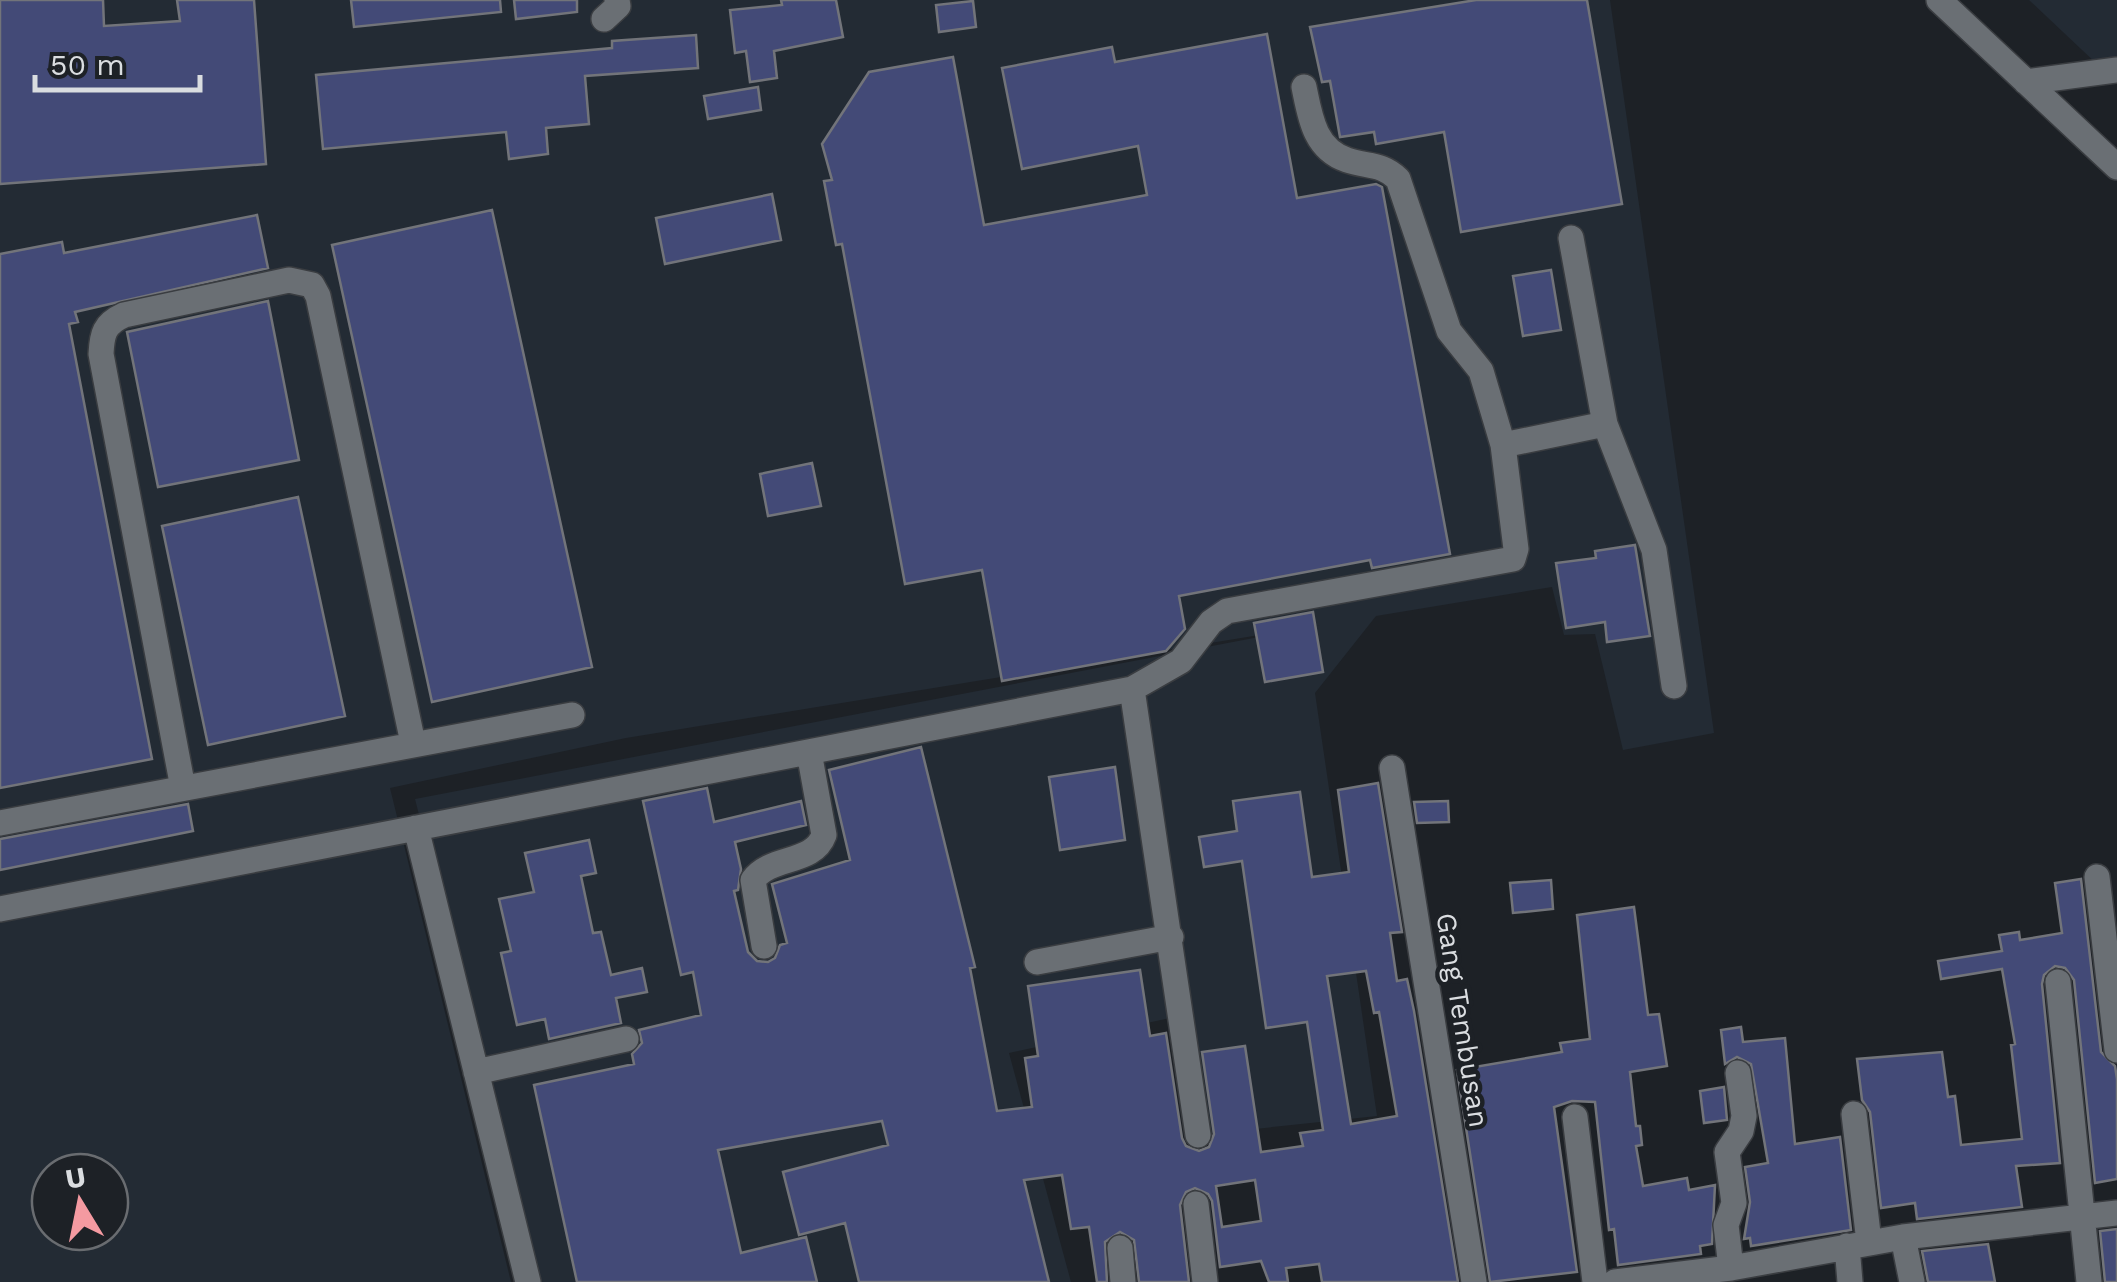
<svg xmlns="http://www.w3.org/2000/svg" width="2117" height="1282" viewBox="0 0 2117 1282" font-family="'Work Sans',sans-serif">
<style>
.built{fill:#232b34;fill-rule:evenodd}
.building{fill:#434a77;stroke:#72747a;stroke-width:2.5;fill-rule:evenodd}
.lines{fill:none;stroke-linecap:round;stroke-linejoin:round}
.minor-casing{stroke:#3a3d41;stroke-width:28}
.minor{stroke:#6a6f74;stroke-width:25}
.labels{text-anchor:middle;stroke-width:9;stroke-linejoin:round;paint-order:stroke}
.street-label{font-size:28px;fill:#dadde0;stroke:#1d2126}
</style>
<rect width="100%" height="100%" fill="#1d2126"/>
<!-- built -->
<path class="built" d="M0 0H1610L1714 733 1623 750 1595 634 1564 635 1552 587 1376 616 1315 693 1377 1116 1198 1135 1170 1018 1009 1053 1071 1282H537L415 799 1321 625 626 738 390 788 511 1282H0ZM50 1172H110V1232H50Z
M2029 0H2117V83Z"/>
<!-- building -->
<path class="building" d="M0 0H103L104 26 180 21 177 0H254L266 164 0 184Z
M351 0H500L501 12 354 27Z
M514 0H577V12L516 19Z
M781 0H836L843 37 774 51 777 78 750 82 746 51 735 53 730 10 782 5Z
M1476 0H1587L1622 204 1461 232 1444 132 1376 144 1374 132 1340 137 1330 81 1322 82 1310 27Z
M973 1 976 27 939 32 936 5Z
M1267 34 1297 198 1376 184 1382 187 1450 554 1372 568 1370 560 1179 596 1185 629 1166 651 1002 681 982 570 905 584 842 244 836 245 824 181 832 180 822 144 869 72 953 57 984 225 1147 195 1138 146 1022 169 1002 68 1112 47 1115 62Z
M696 35 698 68 585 76 589 124 546 128 548 154 509 159 506 132 323 149 316 75 612 48V41Z
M758 87 761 110 708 119 704 96Z
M772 194 781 240 665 264 656 218Z
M492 210 592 667 432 702 332 245Z
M257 215 268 268 75 312 78 322 69 324 152 759 0 788V254L62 242 64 253Z
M1551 270 1561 330 1523 336 1513 276Z
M268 301 299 460 158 487 127 332Z
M812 463 821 506 768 516 760 474Z
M298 497 345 716 208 745 162 526Z
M1635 545 1650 636 1607 642 1605 622 1566 628 1556 563 1596 558 1595 551Z
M1313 612 1323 672 1265 682 1254 623Z
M921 747 975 967 970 968 997 1111 1032 1107 1025 1058 1038 1056 1028 986 1140 970 1150 1036 1166 1033 1182 1138 1186 1146 1199 1151 1209 1147 1214 1134 1202 1052 1245 1046 1261 1152 1303 1146 1300 1133 1323 1130 1307 1022 1266 1028 1242 861 1204 867 1199 837 1237 831 1233 801 1300 792 1312 877 1349 872 1338 790 1378 783 1402 932 1390 933 1397 981 1407 979 1414 1011 1458 1282H1322L1319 1264 1286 1268 1288 1282H1269L1261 1261 1220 1267 1212 1201 1208 1194 1195 1188 1186 1192 1180 1205 1189 1282H1139L1134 1240 1120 1232 1105 1242 1107 1282H1097L1089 1227 1071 1229 1062 1175 1024 1180 1049 1282H859L845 1223 799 1235 783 1172 888 1145 882 1121 718 1150 741 1253 806 1237 817 1282H577L534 1085 634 1064 632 1054 642 1043 639 1030 701 1015 693 972 681 975 643 801 707 788 714 822 801 801 806 825 735 842 741 869 738 890 734 891 748 952 757 961 768 962 775 958 780 945 787 943 772 884 850 860 829 770ZM1366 971 1374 1013 1379 1012 1397 1116 1351 1124 1327 976ZM1255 1180 1261 1221 1222 1227 1216 1186Z
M1115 767 1125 840 1060 850 1049 777Z
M1448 801 1449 822 1417 823 1414 802Z
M188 804 193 831 0 870V839Z
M589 840 596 873 581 876 593 933 601 932 611 975 642 968 647 992 616 998 621 1023 549 1039 545 1019 517 1025 501 953 511 951 499 899 534 892 525 853Z
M2081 879 2101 1052 2115 1066 2117 1079V1179L2095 1183 2074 980 2065 968 2055 966 2044 975 2042 984 2060 1163 2016 1166 2022 1207 1917 1219 1915 1203 1881 1208 1870 1112 1862 1100 1857 1059 1942 1052 1948 1097 1955 1096 1961 1145 2022 1139 2011 1045 2015 1044 2002 969 1941 979 1938 961 2002 951 1999 935 2019 932 2020 940 2062 933 2055 883Z
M1551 880 1553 909 1513 913 1510 883Z
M1634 907 1648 1015 1659 1014 1667 1066 1630 1072 1636 1126H1640L1642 1145 1636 1146 1643 1186 1687 1178 1689 1190 1715 1185 1712 1244 1700 1246 1701 1254 1618 1265 1614 1229 1609 1230 1595 1102 1572 1101 1554 1107 1577 1272 1490 1282 1457 1070 1562 1052 1560 1043 1590 1039 1577 915Z
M1741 1027 1743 1042 1785 1038 1795 1144 1840 1137 1851 1230 1751 1246 1750 1238 1744 1239 1750 1202 1745 1167 1768 1163 1751 1064 1737 1057 1725 1064 1721 1030Z
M1724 1087 1727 1120 1704 1123 1700 1091Z
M2117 1229V1282H2105L2100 1231Z
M1988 1244 1995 1282H1928L1922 1251Z"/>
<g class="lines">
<!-- minor casing -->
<g class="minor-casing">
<path id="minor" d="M1939 0 2117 167
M604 19 618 6 617 0
M2026 82 2117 70
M1571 238 1605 424 1654 550 1674 686
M1503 445 1605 424
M1132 689 1198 1135
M1392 768 1474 1282
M183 788 101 354C102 334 104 324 124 315L289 280 312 285 318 296 413 743
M0 823 572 715
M416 828 528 1282
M2097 877 2117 1050
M0 909 1132 689 1181 661 1211 622 1227 611 1513 559 1516 549 1503 445 1481 371 1449 331 1398 179C1382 163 1367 167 1347 160 1314 149 1310 116 1304 87
M764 946 753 880C771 855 813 865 824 835L809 752
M1037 962 1171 937
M2058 982 2089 1282
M476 1072 626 1039
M1854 1114 1869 1242
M1575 1117 1595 1282
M1196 1204 1205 1282
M1903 1237 1912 1282
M1847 1246 1850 1282
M1120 1248 1123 1282
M1731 1268 1726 1225 1734 1203 1727 1152 1741 1131 1744 1116 1738 1073
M1615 1282 1731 1268 1903 1237 2117 1213"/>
</g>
<!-- minor -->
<use href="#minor" class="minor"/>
</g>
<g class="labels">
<!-- street labels -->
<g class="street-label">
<text transform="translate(1463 1020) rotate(81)" y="10">Gang Tembusan</text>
</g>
</g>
<!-- north arrow -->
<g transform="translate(80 1202) rotate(350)"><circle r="48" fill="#1d2126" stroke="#696c70" stroke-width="2.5"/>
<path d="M0-8L18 38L0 25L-18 38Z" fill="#f49aa1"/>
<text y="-15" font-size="28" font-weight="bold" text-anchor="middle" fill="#dadde0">U</text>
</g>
<!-- scale -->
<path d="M35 75v15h165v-15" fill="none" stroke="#dadde0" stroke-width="5"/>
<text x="50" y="75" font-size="30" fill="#dadde0" stroke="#1d2126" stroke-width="8" paint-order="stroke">50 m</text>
</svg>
